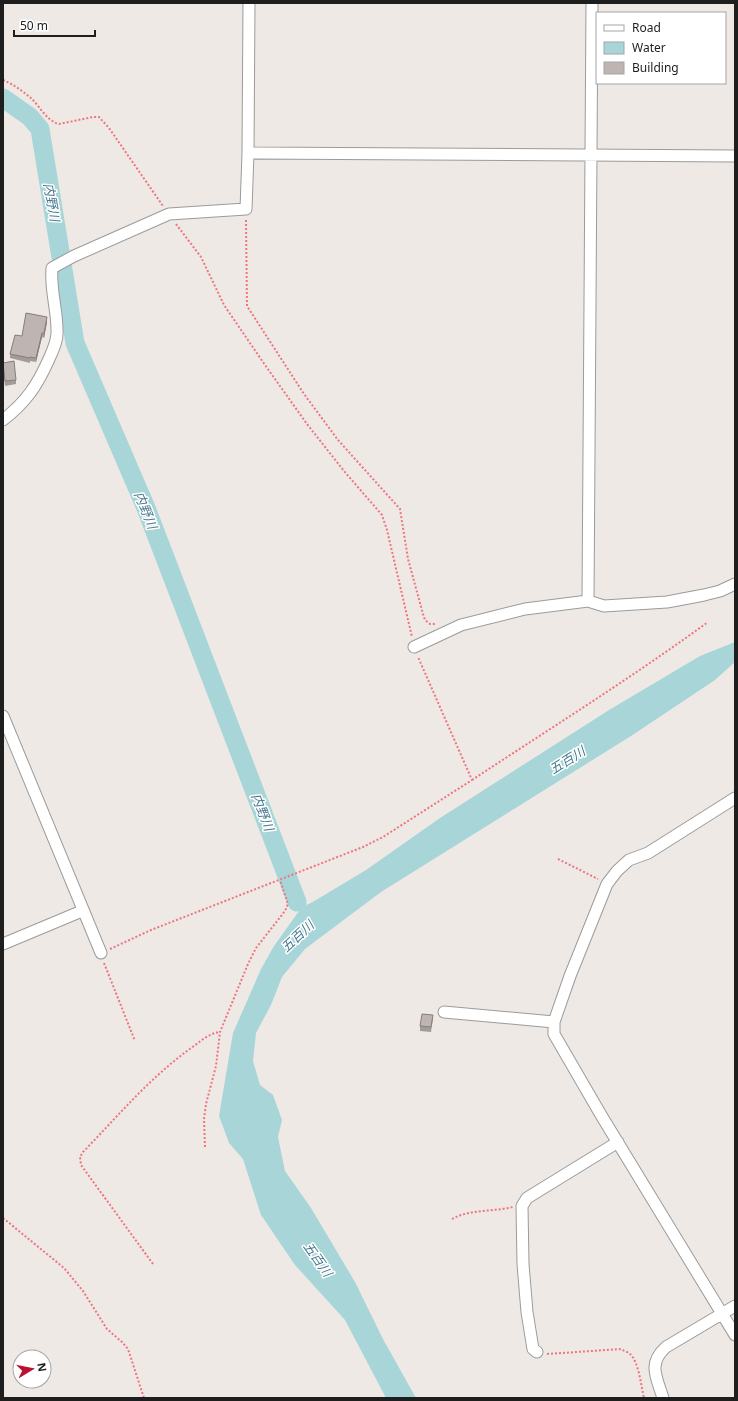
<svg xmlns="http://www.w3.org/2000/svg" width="738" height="1401" viewBox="0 0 738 1401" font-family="'Noto Sans','Noto Sans JP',sans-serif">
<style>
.water{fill:#a8d6d8}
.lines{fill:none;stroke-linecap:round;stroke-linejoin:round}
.river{stroke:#a8d6d8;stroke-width:19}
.minor-casing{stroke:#9b9b9b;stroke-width:13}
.path{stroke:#ee757f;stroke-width:2;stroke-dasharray:2 2;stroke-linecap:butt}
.minor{stroke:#fff;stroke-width:11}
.wall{fill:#a39b98}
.shaded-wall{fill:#857e7c}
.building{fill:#beb4b1;stroke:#857e7c}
.labels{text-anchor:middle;stroke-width:3;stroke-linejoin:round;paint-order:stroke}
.water-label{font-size:13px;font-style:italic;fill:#487990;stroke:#fff}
</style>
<rect width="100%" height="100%" fill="#eee9e5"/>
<!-- water -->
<path class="water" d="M735 642V662L715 680 631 736 381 892 305 949 282 977 271 1005 256 1033 253 1061 260 1085 273 1095 282 1120 278 1137 285 1171 311 1208 355 1282 383 1339 416 1398H386L345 1320 295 1265 261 1215 243 1159 229 1143 219 1116 233 1033 261 969 274 946 299 911 287 878 290 877 303 906 311 903 366 870 440 818 609 710 700 656Z"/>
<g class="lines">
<!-- river -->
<path class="river" d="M3 98 30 117 40 129 75 343 146 508 297 902"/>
<!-- minor casing -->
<g class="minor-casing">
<path id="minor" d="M248 153 735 156
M3 420C26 402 37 386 49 359 53 350 58 340 57 330 57 309 50 289 52 268L74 256 169 214 246 209 248 153 249 3
M588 601 592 3
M414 647 461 625 525 609 588 601 604 606 667 602 704 595 720 591 735 584
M3 716 101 953
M735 798 648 853 629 860 617 871 607 884 570 976 554 1022V1034L601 1115 735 1335
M3 944 82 911
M444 1012 554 1022
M537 1352 533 1349 527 1312 523 1264 522 1206 527 1198 618 1142
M663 1398C657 1378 647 1364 666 1347L735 1306"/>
</g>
<!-- path -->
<path class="path" d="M3 80C13 84 24 92 32 99 40 107 47 121 59 124L93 117H99L109 128 163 206
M246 220 247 306 304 394 338 440 400 509 408 559 423 614 425 620 430 624H436
M176 224 201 257 224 305 265 365 307 424 344 471 382 515 387 530 412 637
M472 780C551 728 631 678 708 622
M558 859 598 879
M110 949 151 930 363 847 383 837 472 780 418 657
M104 963 135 1041
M205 1147 204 1119 206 1104 216 1066 220 1032 248 964 256 948 285 911 288 904 280 880
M3 1218 64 1268 83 1291 107 1329 122 1342 128 1349 144 1398
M452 1219C470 1209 492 1212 513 1207
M153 1264 81 1165 80 1157 83 1152C119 1115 151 1076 194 1046 202 1040 210 1033 220 1032
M547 1354 621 1349C624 1351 628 1352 630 1354 639 1362 641 1386 644 1398"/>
<!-- minor -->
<use href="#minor" class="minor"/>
</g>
<!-- wall -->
<path class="wall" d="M47 322 44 338 42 337 36 362 30 361V363L10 358V354Z
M3 363 16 380V384L5 386 3 369Z
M433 1019 431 1032 420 1031V1026Z"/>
<!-- shaded-wall -->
<path class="shaded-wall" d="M47 317V322L44 338V333Z
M42 333V337L36 362V358Z"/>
<!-- building -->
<path class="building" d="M26 313 47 317 44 333H42L36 358 30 357V358L10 354 15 335 22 336Z
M14 361 16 380 5 381 3 363Z
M422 1014 433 1015 431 1027 420 1026Z"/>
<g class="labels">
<!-- water labels -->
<g class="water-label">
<text transform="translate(52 202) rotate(80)" y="5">内野川</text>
<text transform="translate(146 510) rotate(68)" y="5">内野川</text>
<text transform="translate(567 760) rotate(-32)" y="5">五百川</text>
<text transform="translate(263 812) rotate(69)" y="5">内野川</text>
<text transform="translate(297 936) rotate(-43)" y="5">五百川</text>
<text transform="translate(318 1259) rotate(55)" y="5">五百川</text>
</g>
</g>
<!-- border -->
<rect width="738" height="1401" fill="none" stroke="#1e1e1e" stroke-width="8"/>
<!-- legend -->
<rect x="596" y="12" width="130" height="72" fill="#ffffff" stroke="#a5a5a5"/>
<rect x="604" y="25" width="20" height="6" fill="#ffffff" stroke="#a5a5a5"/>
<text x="632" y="32" font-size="12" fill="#1e1e1e">Road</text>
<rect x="604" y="42" width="20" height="12" fill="#a8d6d8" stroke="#a5a5a5"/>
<text x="632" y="52" font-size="12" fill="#1e1e1e">Water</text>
<rect x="604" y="62" width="20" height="12" fill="#beb4b1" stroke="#a5a5a5"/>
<text x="632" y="72" font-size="12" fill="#1e1e1e">Building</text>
<!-- north arrow -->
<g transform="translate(32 1369) rotate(80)"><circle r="19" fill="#ffffff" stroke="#a5a5a5"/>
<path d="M0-3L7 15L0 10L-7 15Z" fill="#bb102f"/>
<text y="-6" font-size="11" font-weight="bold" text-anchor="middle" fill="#1e1e1e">N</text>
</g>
<!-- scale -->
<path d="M14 30v6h81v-6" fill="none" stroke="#1e1e1e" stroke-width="2"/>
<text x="20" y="30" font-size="12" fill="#1e1e1e" stroke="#ffffff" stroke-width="3" paint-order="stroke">50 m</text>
</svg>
